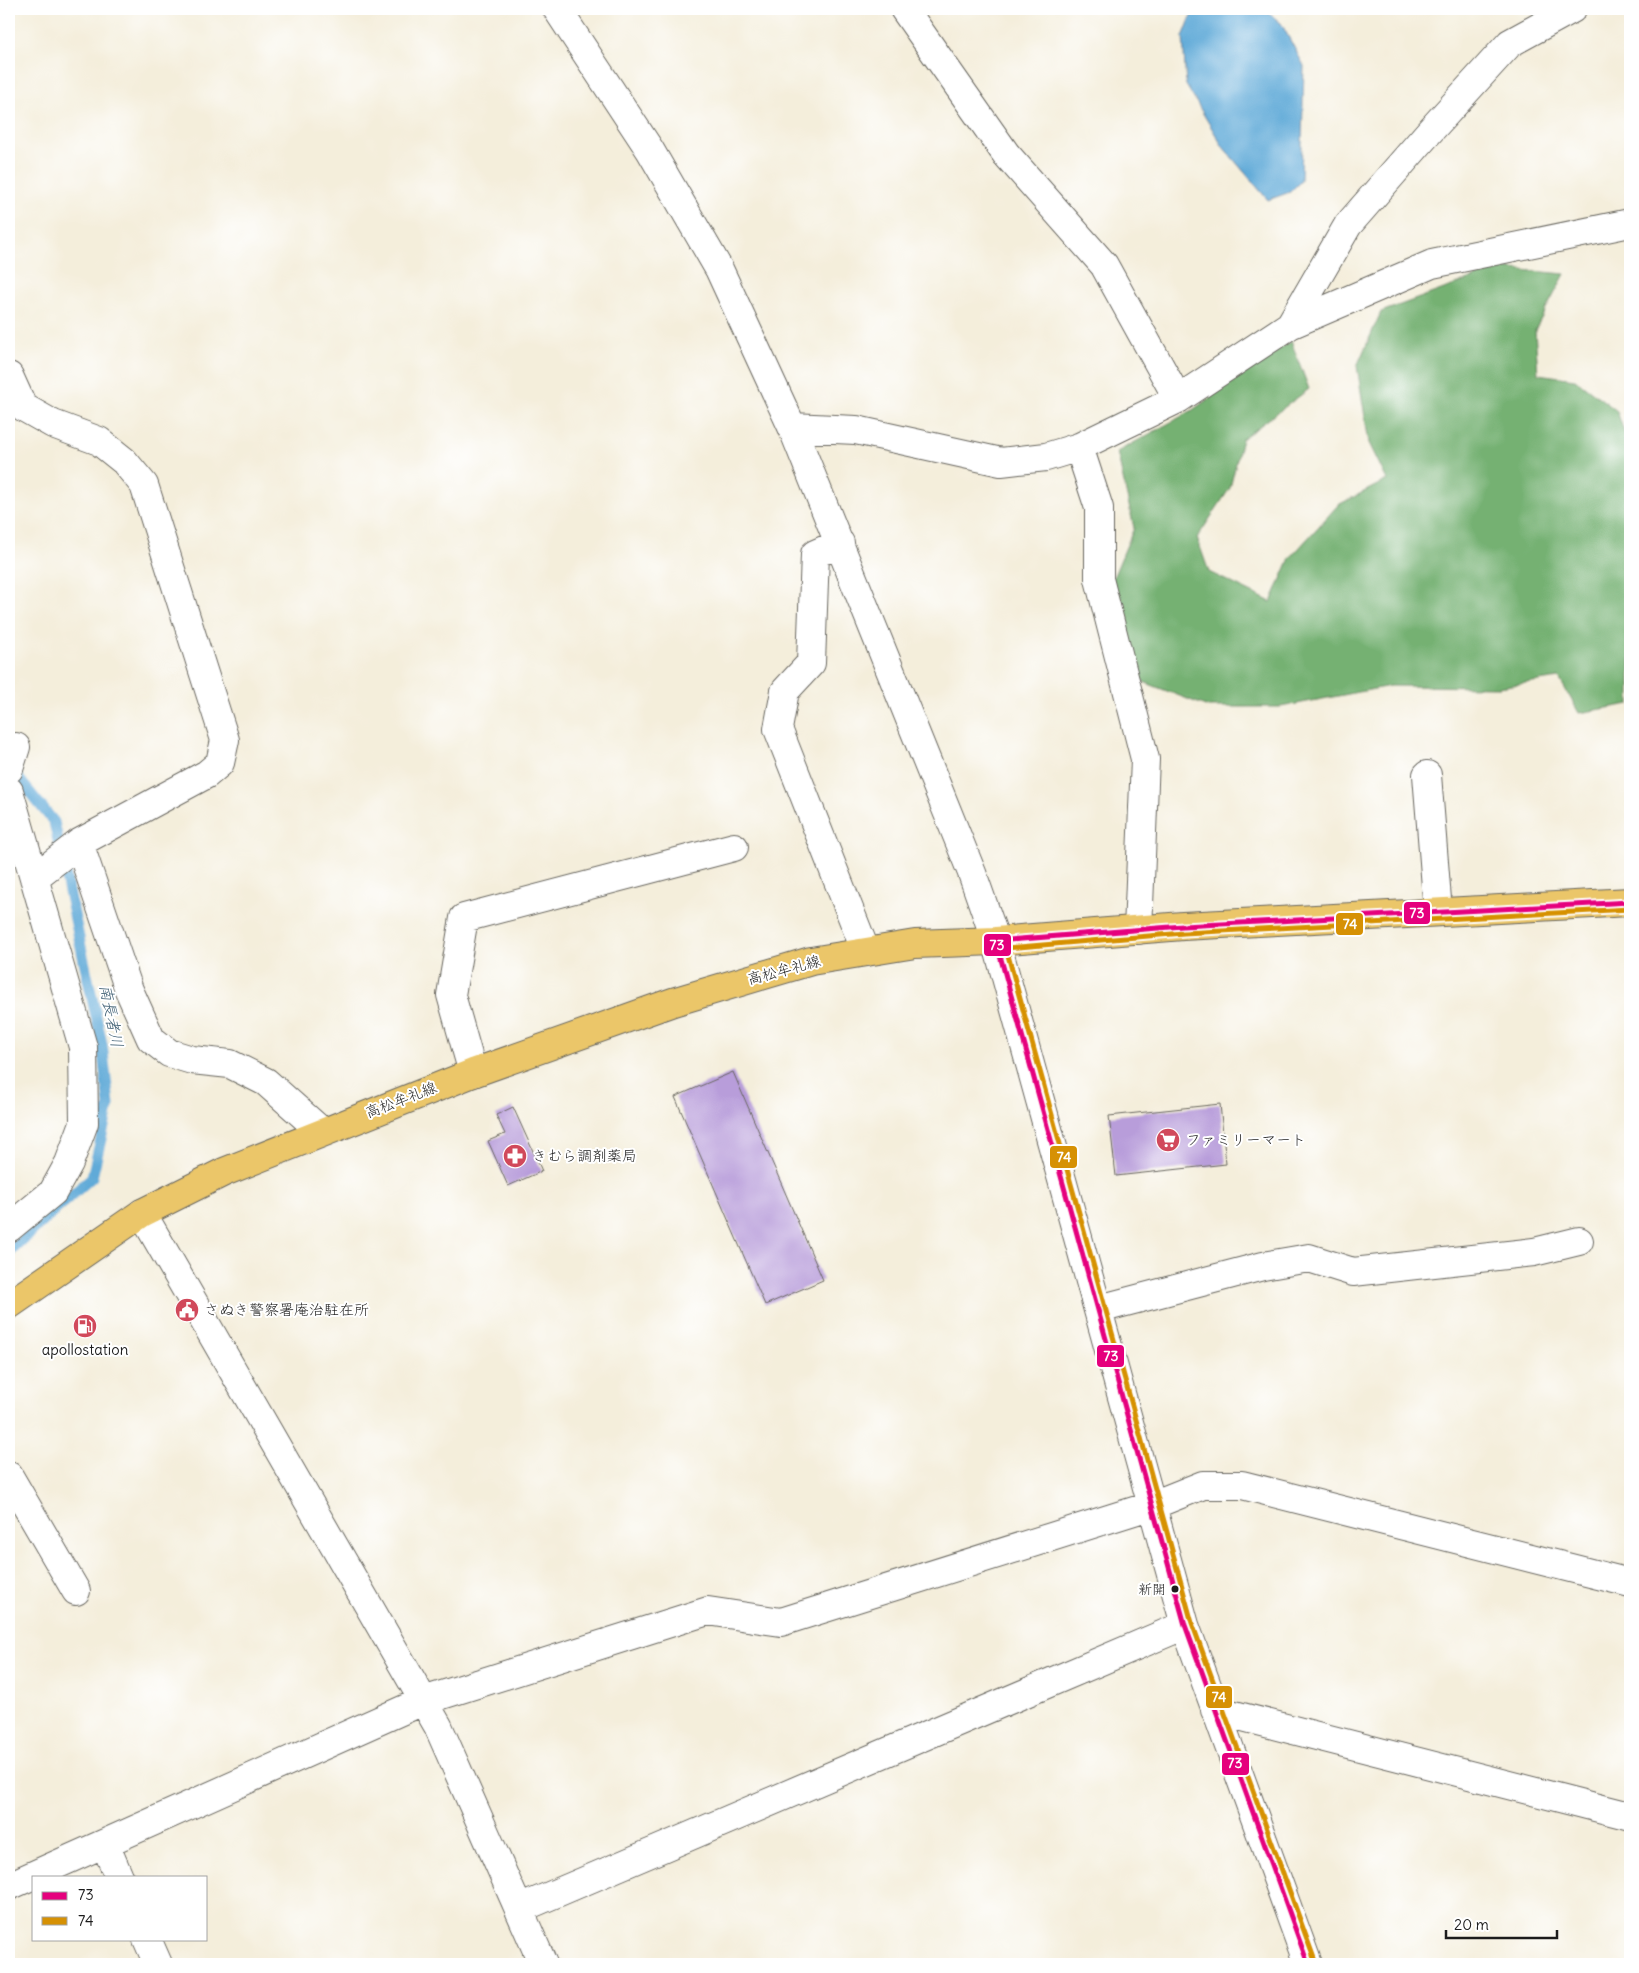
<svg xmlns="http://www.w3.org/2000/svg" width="1639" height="1973" viewBox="0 0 1639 1973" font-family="Delius,'Klee One',sans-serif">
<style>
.forest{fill:#74b172;stroke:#486647}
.water{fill:#61aad8;stroke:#3e637a}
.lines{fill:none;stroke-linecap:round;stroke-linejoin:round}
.stream{stroke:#61aad8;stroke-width:11}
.building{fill:#b89dda}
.minor-casing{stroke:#68665f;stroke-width:30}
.major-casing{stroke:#68665f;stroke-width:30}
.minor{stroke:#fff;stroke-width:28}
.major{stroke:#ebc669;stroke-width:28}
.bus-1-casing{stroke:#fff;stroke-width:9}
.bus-2-casing{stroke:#fff;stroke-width:9}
.bus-1{stroke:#e5007d;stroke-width:5}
.bus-2{stroke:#d69104;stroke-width:5}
.bus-dot{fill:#1c1c1c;stroke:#fff;stroke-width:2}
.labels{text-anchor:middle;stroke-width:4;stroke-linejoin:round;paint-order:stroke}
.bus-label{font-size:14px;fill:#1c1c1c;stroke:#fff;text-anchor:end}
.street-label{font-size:15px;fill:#1c1c1c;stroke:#fff}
.poi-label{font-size:15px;fill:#1c1c1c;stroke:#fff;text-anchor:start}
.water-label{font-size:16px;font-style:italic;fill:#3b5c71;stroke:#fff}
.line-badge{stroke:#fff;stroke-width:2}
.badge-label{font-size:14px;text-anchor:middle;font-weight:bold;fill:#fff}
</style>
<rect width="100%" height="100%" fill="#fff"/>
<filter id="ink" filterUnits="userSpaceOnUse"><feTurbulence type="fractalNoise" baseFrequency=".02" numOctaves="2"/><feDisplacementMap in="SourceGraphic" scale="10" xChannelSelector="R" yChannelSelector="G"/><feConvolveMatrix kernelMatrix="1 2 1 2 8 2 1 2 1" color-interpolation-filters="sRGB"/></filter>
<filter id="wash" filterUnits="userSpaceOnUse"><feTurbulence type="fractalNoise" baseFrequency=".0096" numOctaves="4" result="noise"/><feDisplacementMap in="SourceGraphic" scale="20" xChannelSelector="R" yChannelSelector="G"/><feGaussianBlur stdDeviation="1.12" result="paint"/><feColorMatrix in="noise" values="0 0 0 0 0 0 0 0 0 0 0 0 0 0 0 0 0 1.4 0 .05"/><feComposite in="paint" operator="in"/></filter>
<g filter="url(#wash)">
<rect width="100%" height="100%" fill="#f4eedb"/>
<!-- forest -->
<path class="forest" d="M1501 268 1565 274 1535 330 1538 374 1575 379 1617 411 1630 450V572L1628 589 1630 612V704L1579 713 1559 678 1499 687 1390 686 1281 707H1208L1141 681 1112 580 1134 528 1117 452 1191 411 1291 341 1309 389 1242 439 1230 488 1197 538 1209 572 1271 602 1290 558 1338 505 1387 480 1369 443 1357 366 1381 312Z"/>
<!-- water -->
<path class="water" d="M1194 9H1264L1281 23 1304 66 1301 181 1290 192 1268 200 1223 147 1186 85 1183 37Z"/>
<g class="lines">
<!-- stream -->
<path class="stream" d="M9 1252 92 1177 109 1105 102 1044 54 822 10 768"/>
</g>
<g id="blocks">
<!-- building -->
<path class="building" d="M733 1072 823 1280 765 1305 675 1097Z
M1220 1104 1226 1164 1116 1176 1109 1116Z
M513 1107 542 1171 508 1186 488 1141 505 1134 496 1115Z"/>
</g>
</g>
<g filter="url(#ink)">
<use href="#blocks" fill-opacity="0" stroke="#68665f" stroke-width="1"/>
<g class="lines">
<!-- minor casing -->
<g class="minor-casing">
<path id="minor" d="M557 9 650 150 719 269 792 427 972 873 996 941 1185 1625 1308 1964
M904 9 1006 154 1104 265 1178 399
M1290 325 1432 264 1630 223
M9 376 23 407 53 424 99 441 124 461 144 485 225 740 220 763 207 774 79 843 129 990 151 1039 169 1053 192 1060 230 1064 266 1082 321 1131
M792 427 856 430 1001 462 1046 457 1079 447 1178 399 1290 325 1348 225 1430 131 1510 43 1572 9
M1079 447 1099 508V579L1145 759 1138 930
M840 543 815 554 811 663 785 691 778 729 866 952
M9 769 16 747
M1427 775 1438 912
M9 791 83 1047 84 1123 69 1163 53 1192 9 1228
M34 878 79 843
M473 1073 451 995 464 918 734 847
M142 1213 438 1726 543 1964
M1099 1309 1263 1266 1309 1258 1353 1272 1534 1252 1579 1241
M9 1476 76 1591
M1215 1710 1630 1816
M105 1844 119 1877
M9 1886 423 1701 708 1611 781 1622 1153 1505 1203 1485H1242L1630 1583
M519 1909 1185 1625
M147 1939 158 1964"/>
</g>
<!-- major casing -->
<g class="major-casing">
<path id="major" d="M9 1305 142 1213 224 1172 473 1073 673 1002 811 961 915 944 996 941 1183 926 1630 902"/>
</g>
<!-- minor -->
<use href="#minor" class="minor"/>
<!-- major -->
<use href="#major" class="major"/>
<!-- bus-1 casing -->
<g class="bus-1-casing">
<path id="bus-1" d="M1308 1964 1185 1625 996 941 1183 926 1630 902"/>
</g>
<!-- bus-2 casing -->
<g class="bus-2-casing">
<path id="bus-2" d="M1315 1961 1192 1623 1006 948 1184 933 1630 909"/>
</g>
<!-- bus-1 -->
<use href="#bus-1" class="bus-1"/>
<!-- bus-2 -->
<use href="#bus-2" class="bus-2"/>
</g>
</g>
<!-- icons -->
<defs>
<g id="supermarket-disc" transform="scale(1.25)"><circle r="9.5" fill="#d1495b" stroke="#fff"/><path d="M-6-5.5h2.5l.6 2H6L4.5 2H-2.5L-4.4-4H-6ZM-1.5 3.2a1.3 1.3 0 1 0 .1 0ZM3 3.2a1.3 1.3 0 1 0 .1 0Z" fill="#fff"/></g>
<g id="pharmacy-disc" transform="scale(1.25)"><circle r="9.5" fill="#d1495b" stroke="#fff"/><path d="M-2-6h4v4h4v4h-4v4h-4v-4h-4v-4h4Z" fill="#fff"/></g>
<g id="civic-disc" transform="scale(1.25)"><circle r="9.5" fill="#d1495b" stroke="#fff"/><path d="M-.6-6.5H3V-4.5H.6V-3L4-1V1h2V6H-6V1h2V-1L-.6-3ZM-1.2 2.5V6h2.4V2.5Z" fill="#fff"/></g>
<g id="fuel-disc" transform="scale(1.25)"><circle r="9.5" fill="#d1495b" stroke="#fff"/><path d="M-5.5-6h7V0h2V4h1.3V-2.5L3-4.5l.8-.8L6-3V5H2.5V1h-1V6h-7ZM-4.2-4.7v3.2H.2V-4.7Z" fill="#fff"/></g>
</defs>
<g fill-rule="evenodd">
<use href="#supermarket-disc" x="1168" y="1140"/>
<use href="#pharmacy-disc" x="515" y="1156"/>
<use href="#civic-disc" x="187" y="1310"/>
<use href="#fuel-disc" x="85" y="1326"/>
</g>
<!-- markers -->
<circle class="bus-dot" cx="1175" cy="1589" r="4.5"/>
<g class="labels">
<!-- bus labels -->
<g class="bus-label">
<text x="1166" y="1594">新開</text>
</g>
<!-- street labels -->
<g class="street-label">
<text transform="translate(784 970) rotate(-15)" y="5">高松牟礼線</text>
<text transform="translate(401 1100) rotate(-21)" y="5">高松牟礼線</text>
</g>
<!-- poi labels -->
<g class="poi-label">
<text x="1186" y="1145">ファミリーマート</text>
<text x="532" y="1161">きむら調剤薬局</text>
<text x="204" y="1315">さぬき警察署庵治駐在所</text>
<text x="85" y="1355" text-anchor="middle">apollostation</text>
</g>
<!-- water labels -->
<g class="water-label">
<text transform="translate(112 1016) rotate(79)" y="6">南長者川</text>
</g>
</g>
<g class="line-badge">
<rect x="1403" y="901" width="28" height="24" rx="5" fill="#e5007d"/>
<rect x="1335" y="912" width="29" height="24" rx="5" fill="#d69104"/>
<rect x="983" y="933" width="29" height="24" rx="5" fill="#e5007d"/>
<rect x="1049" y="1145" width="29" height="24" rx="5" fill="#d69104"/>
<rect x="1096" y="1344" width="29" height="24" rx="5" fill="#e5007d"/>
<rect x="1205" y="1685" width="28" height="24" rx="5" fill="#d69104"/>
<rect x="1221" y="1752" width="29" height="24" rx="5" fill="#e5007d"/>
</g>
<g class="badge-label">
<text x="1417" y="918">73</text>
<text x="1350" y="929">74</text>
<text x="997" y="950">73</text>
<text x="1064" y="1162">74</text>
<text x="1111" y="1361">73</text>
<text x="1219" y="1702">74</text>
<text x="1235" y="1768">73</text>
</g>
<!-- margin -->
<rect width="1639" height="1973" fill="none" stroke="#fff" stroke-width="30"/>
<!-- legend -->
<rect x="32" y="1876" width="175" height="65" fill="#ffffff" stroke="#a4a4a4"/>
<rect x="42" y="1892" width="25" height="8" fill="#e5007d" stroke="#a4a4a4"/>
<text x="78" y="1900" font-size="15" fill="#1c1c1c">73</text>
<rect x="42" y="1917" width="25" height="8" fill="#d69104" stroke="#a4a4a4"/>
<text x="78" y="1926" font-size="15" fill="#1c1c1c">74</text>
<!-- scale -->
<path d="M1446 1930v8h111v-8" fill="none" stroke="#1c1c1c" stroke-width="2.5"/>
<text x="1454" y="1930" font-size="15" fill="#1c1c1c" stroke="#ffffff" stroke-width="4" paint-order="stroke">20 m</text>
</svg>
